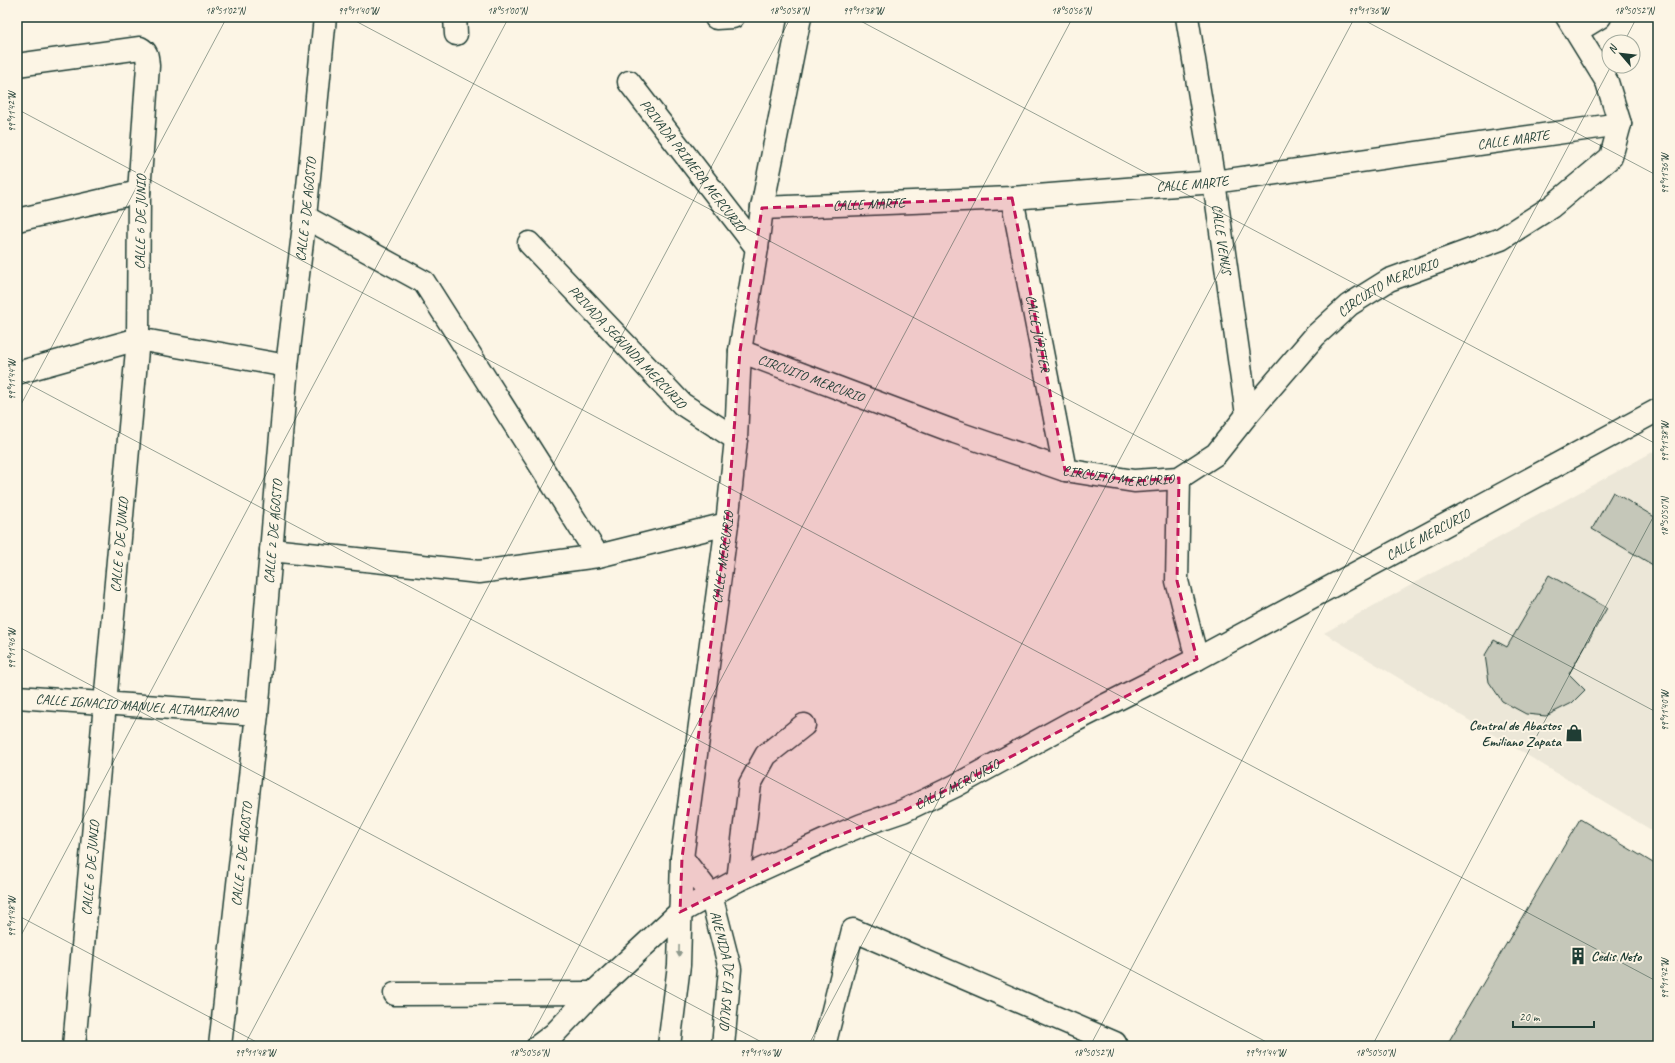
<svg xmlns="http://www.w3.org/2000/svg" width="1675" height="1063" viewBox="0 0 1675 1063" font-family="Caveat,sans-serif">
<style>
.built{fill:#ece7d8}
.building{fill:#c5c7b9;stroke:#1f3d34}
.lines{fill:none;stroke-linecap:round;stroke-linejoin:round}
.minor-casing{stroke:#1f3d34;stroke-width:25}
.minor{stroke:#fcf5e5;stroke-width:22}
.oneway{fill:#8e998c}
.marked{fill:#c2185b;fill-opacity:0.2;stroke:#c2185b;stroke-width:3;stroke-dasharray:8 5;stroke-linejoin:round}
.ticks{fill:none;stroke:#1f3d34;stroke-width:1;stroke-opacity:0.45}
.labels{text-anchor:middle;stroke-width:4;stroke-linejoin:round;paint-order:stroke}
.street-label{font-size:14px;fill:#1f3d34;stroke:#fcf5e5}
.poi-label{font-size:14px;font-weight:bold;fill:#1f3d34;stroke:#fcf5e5;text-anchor:end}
.neatline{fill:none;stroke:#1f3d34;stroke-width:1.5}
.ticks-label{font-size:10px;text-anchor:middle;fill:#1f3d34}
</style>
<rect width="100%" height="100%" fill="#fcf5e5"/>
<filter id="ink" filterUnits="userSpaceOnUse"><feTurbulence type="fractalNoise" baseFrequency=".025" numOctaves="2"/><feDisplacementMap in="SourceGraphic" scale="8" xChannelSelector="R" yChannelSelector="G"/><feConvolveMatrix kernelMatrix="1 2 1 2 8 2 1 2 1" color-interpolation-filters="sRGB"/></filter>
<g filter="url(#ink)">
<!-- built -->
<path class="built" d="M1658 449V834L1324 633Z"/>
<!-- building -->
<path class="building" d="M1613 492 1658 519V568L1592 529Z
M1549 575 1607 608 1569 674 1585 690 1572 703 1546 716 1526 714 1502 701 1489 682 1485 655 1494 640 1507 647Z
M1580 819 1658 866V1046H1446Z"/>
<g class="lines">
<!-- minor casing -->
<g class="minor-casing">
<g id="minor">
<path d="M455 17 456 34"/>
<path id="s1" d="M1187 17 1214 182 1247 415"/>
<path d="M716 18 733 17"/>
<path d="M1577 31 1600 17"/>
<path d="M17 65 140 48C148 52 147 57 148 66L139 192 138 339 74 1046"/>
<path id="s2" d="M629 82 757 248"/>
<path id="s3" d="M1012 198 1065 470"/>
<path id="s4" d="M762 208 1012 198 1214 182 1620 124"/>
<path d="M305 217 424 282 598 556"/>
<path d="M17 220 139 192"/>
<path id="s5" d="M529 243 682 404 736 439"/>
<path id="s6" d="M740 351 955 432 1065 470 1134 481 1179 478 1216 454 1247 415 1315 336 1349 305 1389 280 1501 239 1551 207 1611 157 1620 124 1607 82 1567 17"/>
<path d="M17 373 138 339 287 366"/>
<path d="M1179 478 1177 581 1197 659"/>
<path d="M271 550 479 572 598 556 727 524"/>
<path id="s7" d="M17 697 257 714"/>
<path id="s8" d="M682 858 711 895 730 969 723 1046"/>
<path d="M738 880 750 784 766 755 804 725"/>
<path d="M395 994 593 993"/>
<path id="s9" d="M220 1046 257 714 287 366 305 217 325 17"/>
<path id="s10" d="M538 1046 554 1034 593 993 680 912 738 880 826 840 862 825 903 811 955 786 1074 721 1197 659 1658 410"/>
<path id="s11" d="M669 1046 679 965 682 858 727 524 736 439 740 351 757 248 762 208 800 17"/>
<path d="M824 1046 853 930 1115 1043 1114 1046"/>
</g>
</g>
<!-- minor -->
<use href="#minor" class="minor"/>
</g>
<!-- one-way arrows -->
<defs><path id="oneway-solid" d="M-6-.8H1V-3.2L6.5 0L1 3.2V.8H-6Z"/></defs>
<use class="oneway" href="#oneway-solid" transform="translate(679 951) rotate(91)"/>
</g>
<!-- marked area -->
<path class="marked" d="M1012 198 1065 470 1134 481 1179 478 1177 581 1197 659 955 786 903 811 826 840 680 912 682 858 727 524 740 351 762 208Z"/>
<!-- ticks -->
<path class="ticks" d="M348 17 1658 713M853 17 1658 445M1358 17 1658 176M1624 42 1637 17M17 109 1658 982M17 378 1274 1046M17 412 227 17M17 646 769 1046M17 915 264 1046M17 943 509 17M244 1046 791 17M526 1046 1073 17M808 1046 1355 17M1090 1046 1611 66M1372 1046 1658 508M1654 1046 1658 1038"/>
<!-- icons -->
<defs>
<g id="shop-bare" transform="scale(1.38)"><path d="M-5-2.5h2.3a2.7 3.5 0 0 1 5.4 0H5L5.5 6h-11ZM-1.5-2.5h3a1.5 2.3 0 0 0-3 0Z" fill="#1f3d34" stroke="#fcf5e5" stroke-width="2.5" paint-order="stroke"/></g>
<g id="building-bare" transform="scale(1.38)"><path d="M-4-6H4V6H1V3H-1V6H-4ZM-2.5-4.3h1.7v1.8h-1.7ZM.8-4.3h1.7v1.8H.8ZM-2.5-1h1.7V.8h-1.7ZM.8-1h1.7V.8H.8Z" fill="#1f3d34" stroke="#fcf5e5" stroke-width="2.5" paint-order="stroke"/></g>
</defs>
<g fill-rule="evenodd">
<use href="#shop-bare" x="1574" y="733"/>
<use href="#building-bare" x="1578" y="956"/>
</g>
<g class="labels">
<!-- street labels -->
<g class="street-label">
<text dy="5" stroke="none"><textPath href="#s4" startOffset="755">CALLE MARTE</textPath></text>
<text dy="5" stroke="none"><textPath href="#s2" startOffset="105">PRIVADA PRIMERA MERCURIO</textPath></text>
<text dy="5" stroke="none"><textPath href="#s4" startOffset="431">CALLE MARTE</textPath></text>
<text dy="5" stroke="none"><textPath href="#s4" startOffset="107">CALLE MARTE</textPath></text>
<text dy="5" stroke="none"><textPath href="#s9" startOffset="841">CALLE 2 DE AGOSTO</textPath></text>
<text transform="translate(140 222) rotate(-89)" y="5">CALLE 6 DE JUNIO</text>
<text dy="5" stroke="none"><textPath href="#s1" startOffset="225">CALLE VENUS</textPath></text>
<text dy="5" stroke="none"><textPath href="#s6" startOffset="748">CIRCUITO MERCURIO</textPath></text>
<text dy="5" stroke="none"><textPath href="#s3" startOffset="138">CALLE JÚPITER</textPath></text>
<text dy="5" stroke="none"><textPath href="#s5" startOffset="143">PRIVADA SEGUNDA MERCURIO</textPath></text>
<text dy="5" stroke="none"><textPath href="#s6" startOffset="76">CIRCUITO MERCURIO</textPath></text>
<text dy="5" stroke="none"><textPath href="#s6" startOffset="400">CIRCUITO MERCURIO</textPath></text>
<text dy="5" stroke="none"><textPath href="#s9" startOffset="517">CALLE 2 DE AGOSTO</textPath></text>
<text dy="5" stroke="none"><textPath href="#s10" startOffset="1034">CALLE MERCURIO</textPath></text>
<text transform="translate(119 545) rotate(-85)" y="5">CALLE 6 DE JUNIO</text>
<text dy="5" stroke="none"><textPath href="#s11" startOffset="492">CALLE MERCURIO</textPath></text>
<text dy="5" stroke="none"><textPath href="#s7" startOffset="120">CALLE IGNACIO MANUEL ALTAMIRANO</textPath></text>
<text dy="5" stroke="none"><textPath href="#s10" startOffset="501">CALLE MERCURIO</textPath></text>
<text dy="5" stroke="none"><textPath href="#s9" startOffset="193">CALLE 2 DE AGOSTO</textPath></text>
<text transform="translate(90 868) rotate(-85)" y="5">CALLE 6 DE JUNIO</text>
<text dy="5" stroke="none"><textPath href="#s8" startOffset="124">AVENIDA DE LA SALUD</textPath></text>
</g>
<!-- poi labels -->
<g class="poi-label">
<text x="1561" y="730">Central de Abastos<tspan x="1561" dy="16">Emiliano Zapata</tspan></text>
<text x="1591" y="961" text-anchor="start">Cedis Neto</text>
</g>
</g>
<!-- margin -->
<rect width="1675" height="1063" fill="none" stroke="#fcf5e5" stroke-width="44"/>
<!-- north arrow -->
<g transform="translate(1621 54) rotate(298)"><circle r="19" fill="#fcf5e5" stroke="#a4ab9e"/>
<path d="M0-3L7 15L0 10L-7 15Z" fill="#1f3d34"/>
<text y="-6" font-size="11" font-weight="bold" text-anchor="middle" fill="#1f3d34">N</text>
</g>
<!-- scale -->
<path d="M1513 1021v6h81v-6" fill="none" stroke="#1f3d34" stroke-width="2"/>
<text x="1519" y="1021" font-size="12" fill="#1f3d34" stroke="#fcf5e5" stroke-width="3" paint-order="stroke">20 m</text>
<rect x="22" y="22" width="1631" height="1019" class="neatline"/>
<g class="ticks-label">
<text x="225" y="14">18°51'02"N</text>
<text x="358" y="14">99°11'40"W</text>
<text x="507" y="14">18°51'00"N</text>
<text x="789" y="14">18°50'58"N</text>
<text x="863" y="14">99°11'38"W</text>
<text x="1071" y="14">18°50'56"N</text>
<text x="1368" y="14">99°11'36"W</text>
<text x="1634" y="14">18°50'52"N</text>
<text transform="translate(11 112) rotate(-90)" y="4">99°11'42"W</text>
<text transform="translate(1664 174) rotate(-90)" y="4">99°11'36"W</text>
<text transform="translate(11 380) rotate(-90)" y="4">99°11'44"W</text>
<text transform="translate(1664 442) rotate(-90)" y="4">99°11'38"W</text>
<text transform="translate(1664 517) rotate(-90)" y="4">18°50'50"N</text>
<text transform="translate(11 649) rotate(-90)" y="4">99°11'46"W</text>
<text transform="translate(1664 711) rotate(-90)" y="4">99°11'40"W</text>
<text transform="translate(11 917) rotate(-90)" y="4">99°11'48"W</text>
<text transform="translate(1664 979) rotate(-90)" y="4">99°11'42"W</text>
<text x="255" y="1056">99°11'48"W</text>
<text x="529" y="1056">18°50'56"N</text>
<text x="760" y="1056">99°11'46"W</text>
<text x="1093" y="1056">18°50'52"N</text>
<text x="1265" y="1056">99°11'44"W</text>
<text x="1375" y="1056">18°50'50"N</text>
</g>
</svg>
